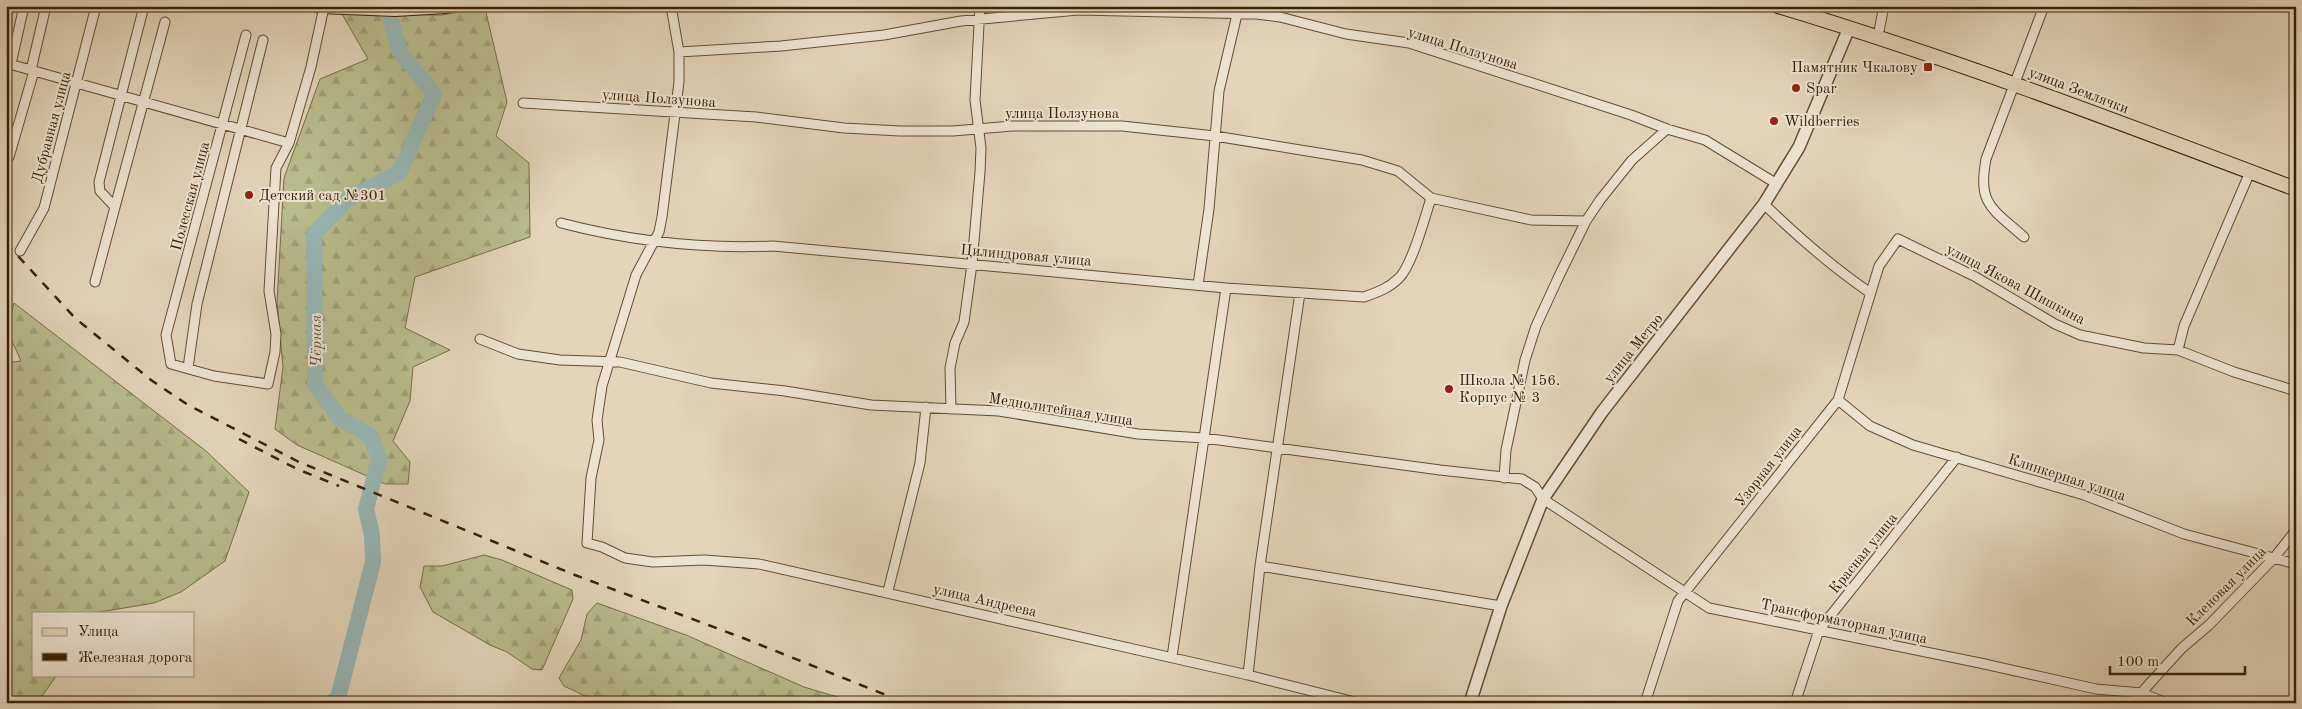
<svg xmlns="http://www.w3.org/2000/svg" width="2302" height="709" viewBox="0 0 2302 709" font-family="'Old Standard TT',serif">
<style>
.forest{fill:url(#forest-firs);stroke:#796e48}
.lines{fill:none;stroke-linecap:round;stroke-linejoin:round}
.river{stroke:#97b7b6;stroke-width:16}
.minor-casing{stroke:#644d32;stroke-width:11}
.tertiary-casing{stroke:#644d32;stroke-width:14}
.primary-casing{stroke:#3a2004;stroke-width:16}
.minor{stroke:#ede3d2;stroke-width:9}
.tertiary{stroke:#ede3d2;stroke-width:11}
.primary{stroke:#e3d4ba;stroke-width:14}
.rail{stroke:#3a2004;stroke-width:2.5;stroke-dasharray:9 9;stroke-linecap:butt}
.poi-dot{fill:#8f2418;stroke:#ede3d2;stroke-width:2}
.labels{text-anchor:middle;stroke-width:4;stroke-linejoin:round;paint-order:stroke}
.street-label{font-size:15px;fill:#3a2004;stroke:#ede3d2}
.poi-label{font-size:15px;fill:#3a2004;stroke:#ede3d2;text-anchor:start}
.water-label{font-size:16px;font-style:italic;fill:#564d39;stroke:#ede3d2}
</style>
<defs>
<pattern id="forest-firs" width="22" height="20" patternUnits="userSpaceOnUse" patternTransform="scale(1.25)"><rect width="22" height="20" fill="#b8bc8d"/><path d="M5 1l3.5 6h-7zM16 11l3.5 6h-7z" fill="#9fa178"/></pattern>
</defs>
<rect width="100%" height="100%" fill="#e3d4ba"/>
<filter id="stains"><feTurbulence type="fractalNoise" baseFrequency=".004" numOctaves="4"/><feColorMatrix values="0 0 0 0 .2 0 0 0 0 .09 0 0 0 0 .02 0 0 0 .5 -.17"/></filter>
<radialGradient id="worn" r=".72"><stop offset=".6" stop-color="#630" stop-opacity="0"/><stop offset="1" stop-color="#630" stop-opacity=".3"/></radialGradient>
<!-- forest -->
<path class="forest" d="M485 8 507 102 496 136 529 163 530 237 415 277 405 328 450 350 413 367 410 401 393 441 410 462 408 484H385L297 445 275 429 283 367 277 302 284 178 320 79 368 59 342 14 441 15Z
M14 303 206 451 249 492 225 561 181 592 154 603 94 613H34V675H57L37 703H6V363L21 361 7 330Z
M484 555 502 560 572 590 573 599 542 670 532 669 507 652 490 645 433 612 420 587 424 566H442Z
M597 603 686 635 804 687 844 699 843 703H600L564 686 559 678 581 640 587 614Z"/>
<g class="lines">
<!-- river -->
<path class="river" d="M330 703 338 698 373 562 372 535 366 509 379 459 371 436 340 419 315 384 314 234 349 198 399 173 434 94 400 52 387 6"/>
<!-- minor casing -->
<g class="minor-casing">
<path id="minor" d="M671 6 679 52V82L662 217 659 232 636 275 602 386 597 420 599 440 591 478 587 543 602 547 625 558 653 562 704 560 759 564 1248 675 1359 703
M246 35 166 335 171 364 214 376 268 384 275 352 276 334 269 291 276 168 289 143 311 67 324 7
M1878 36 1884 6
M679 52 781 46 884 35 961 21 1078 10 1256 14 1280 17 1346 34 1409 43 1631 115 1667 129 1705 140 1777 184
M6 63 289 143
M11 64 24 6
M31 70 46 6
M523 103 756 117 844 128 900 131H953L1012 126H1122L1215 136 1362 160 1398 171 1431 198 1531 220 1586 221
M9 157 34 71
M1764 204C1797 236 1831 266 1869 292
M115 207 165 22
M561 223C630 241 702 249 773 246L1226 288 1364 297C1378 292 1389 288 1399 278 1412 266 1425 217 1431 198
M2024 237C1993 209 1977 205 1986 159L2044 6
M20 251 44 208 96 6
M95 282 115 207 100 191 99 182 144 6
M1198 285 1209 209 1219 91 1239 6
M480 339 518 354 560 360 620 362 711 383 785 391 871 405 999 411 1138 434 1204 438 1440 470 1522 479 1535 487 1543 499 1709 608 1980 663 2096 689 2142 693 2166 703
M2178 350 2184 326 2250 172
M188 368 197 304 263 40
M1838 400 1870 426 1913 445 2084 495 2184 534 2296 564
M951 409 950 368 955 343 964 322 972 264 980 172 981 148 975 100 980 6
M1504 478 1506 450 1525 360 1536 326 1559 276 1586 221 1600 200 1632 160 1667 129
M1260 566 1501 606
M888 591 920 463 926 407
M1172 657 1226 288
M1248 675 1260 566 1300 293
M1645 703 1678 601 1838 400 1879 266 1898 239 1974 276 2055 324 2080 335 2144 348 2178 350 2234 372 2296 391
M1795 703 1819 630 1957 457
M2132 703 2182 648 2209 625 2274 558 2296 530"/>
</g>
<!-- tertiary casing -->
<g class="tertiary-casing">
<path id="tertiary" d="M1470 703 1501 606 1543 499 1602 412 1764 204 1799 147 1849 28"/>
</g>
<!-- primary casing -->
<g class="primary-casing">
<path id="primary" d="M320 6 395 9 446 6
M1778 6C1954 59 2124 124 2296 189"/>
</g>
<!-- minor -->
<use href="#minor" class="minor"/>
<!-- tertiary -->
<use href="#tertiary" class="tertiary"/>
<!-- primary -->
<use href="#primary" class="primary"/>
<!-- rail -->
<path class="rail" d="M6 243 75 318 151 380 188 405 299 462 382 496 575 575 743 638 906 703
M239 439 297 469 339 486"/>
</g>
<!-- markers -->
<g class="poi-dot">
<rect x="1923" y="62" width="10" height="10" rx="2.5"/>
<circle cx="1796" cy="88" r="5"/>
<circle cx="1774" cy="121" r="5"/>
<circle cx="249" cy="195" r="5"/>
<circle cx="1449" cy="389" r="5"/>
</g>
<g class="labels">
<!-- street labels -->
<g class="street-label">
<text transform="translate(1463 48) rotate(17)" y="5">улица Ползунова</text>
<text transform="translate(2079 90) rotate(21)" y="5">улица Землячки</text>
<text transform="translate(659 98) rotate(4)" y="5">улица Ползунова</text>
<text x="1062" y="118">улица Ползунова</text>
<text transform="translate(51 127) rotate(-75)" y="5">Дубравная улица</text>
<text transform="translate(190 196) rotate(-75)" y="5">Полесская улица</text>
<text transform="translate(1026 255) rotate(5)" y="5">Цилиндровая улица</text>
<text transform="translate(2016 284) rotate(28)" y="5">улица Якова Шишкина</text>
<text transform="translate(1633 348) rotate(-51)" y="5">улица Метро</text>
<text transform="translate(1061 409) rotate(9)" y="5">Меднолитейная улица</text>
<text transform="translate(1768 466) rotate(-52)" y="5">Узорная улица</text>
<text transform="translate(2067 477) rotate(18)" y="5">Клинкерная улица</text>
<text transform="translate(1863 553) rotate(-51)" y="5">Красная улица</text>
<text transform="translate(2226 586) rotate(-45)" y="5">Кленовая улица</text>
<text transform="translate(985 600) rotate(13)" y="5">улица Андреева</text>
<text transform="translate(1844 621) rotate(12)" y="5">Трансформаторная улица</text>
</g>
<!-- poi labels -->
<g class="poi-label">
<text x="1918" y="72" text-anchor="end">Памятник Чкалову</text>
<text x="1806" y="93">Spar</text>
<text x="1784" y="126">Wildberries</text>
<text x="259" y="200">Детский сад №301</text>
<text x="1459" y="385">Школа № 156.<tspan x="1459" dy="17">Корпус № 3</tspan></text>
</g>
<!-- water labels -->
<g class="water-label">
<text transform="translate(315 341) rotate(-90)" y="6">Чёрная</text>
</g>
</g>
<!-- margin -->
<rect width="2302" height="709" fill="none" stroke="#e3d4ba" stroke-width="25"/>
<rect x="8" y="8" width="2287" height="694" fill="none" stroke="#3a2004" stroke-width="2.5"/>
<rect x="12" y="12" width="2277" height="684" fill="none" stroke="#3a2004"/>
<!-- legend -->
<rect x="32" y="612" width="162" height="65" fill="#ede3d2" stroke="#a59580"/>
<rect x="42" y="628" width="25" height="8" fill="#e3d4ba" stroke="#a59580"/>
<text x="78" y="636" font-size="15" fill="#3a2004">Улица</text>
<rect x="42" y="653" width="25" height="8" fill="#3a2004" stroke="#a59580"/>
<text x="78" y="662" font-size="15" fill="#3a2004">Железная дорога</text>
<!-- scale -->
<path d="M2110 666v8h135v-8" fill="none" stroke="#3a2004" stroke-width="2.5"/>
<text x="2117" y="666" font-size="15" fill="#3a2004" stroke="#ede3d2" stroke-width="4" paint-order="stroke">100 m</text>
<rect width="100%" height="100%" filter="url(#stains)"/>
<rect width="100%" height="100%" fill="url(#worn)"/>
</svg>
